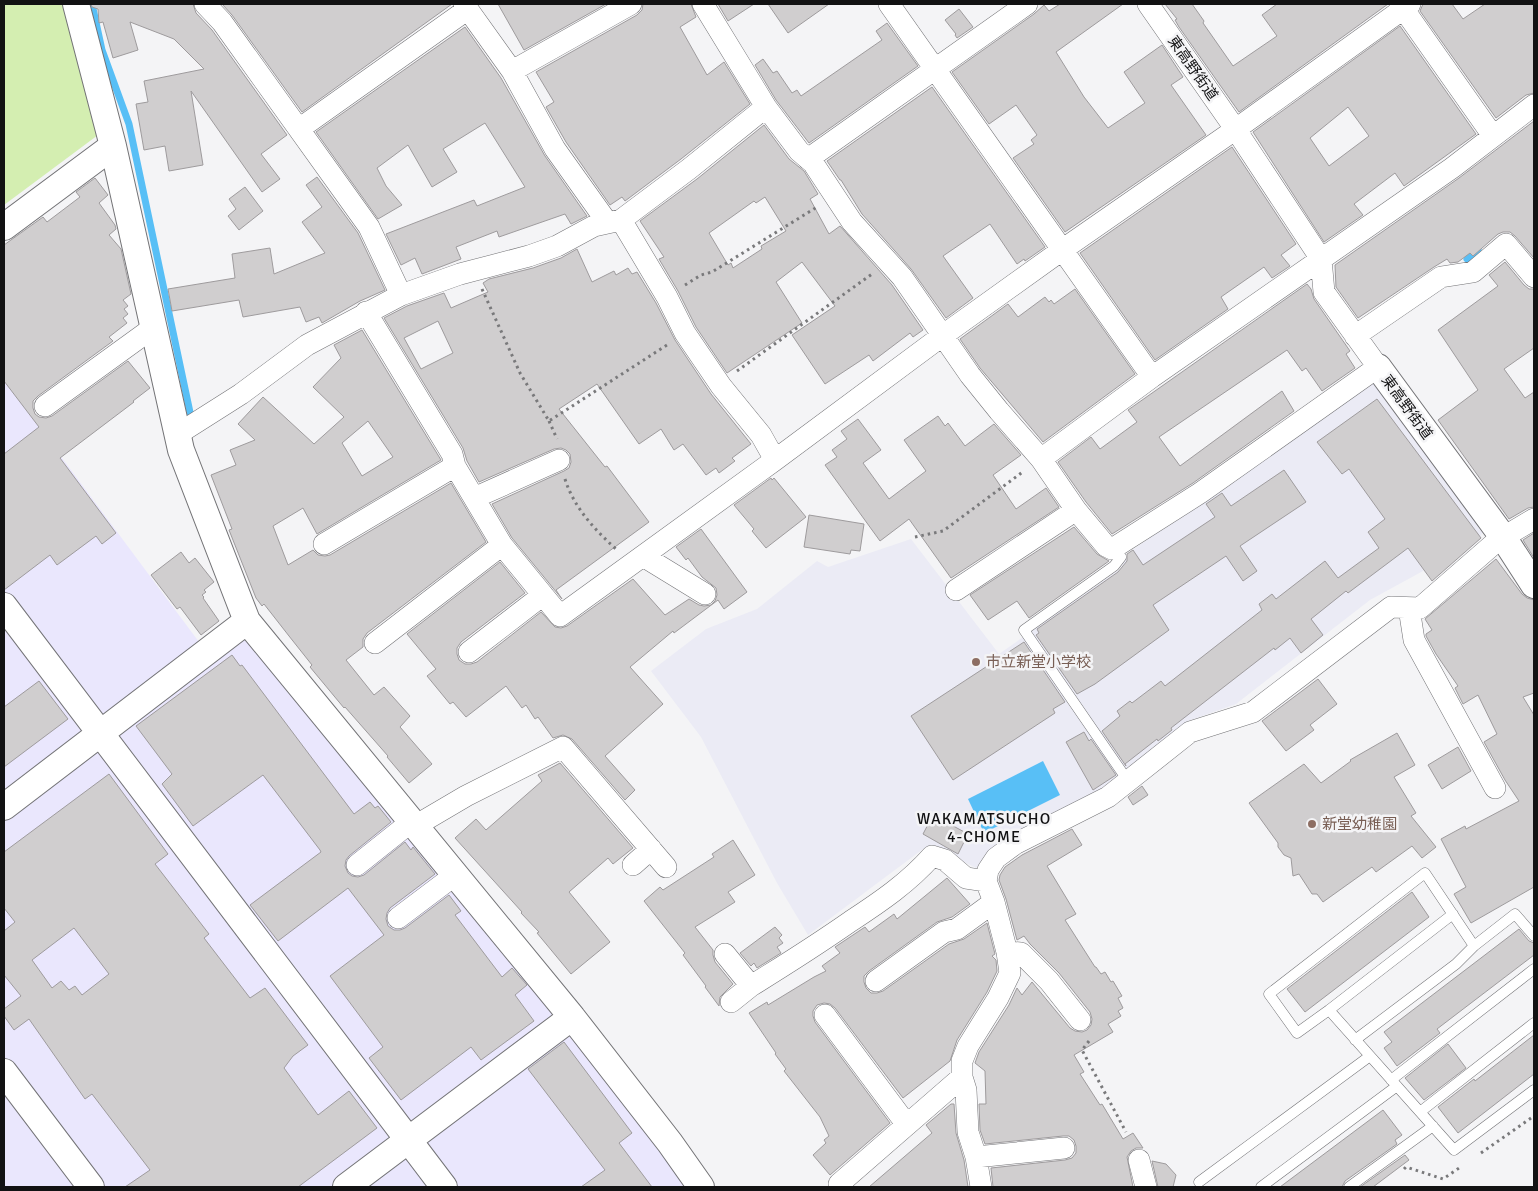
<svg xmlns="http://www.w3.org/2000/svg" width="1538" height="1191" viewBox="0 0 1538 1191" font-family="Signika,'Noto Sans JP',sans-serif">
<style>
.built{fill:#ebebf5}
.industrial{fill:#eae7fd}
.green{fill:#d4eeb1}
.water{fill:#58bff6}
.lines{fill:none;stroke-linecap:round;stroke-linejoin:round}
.stream{stroke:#58bff6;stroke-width:7}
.building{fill:#d0cecf;stroke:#9e9b9d;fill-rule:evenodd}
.service-casing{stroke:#737376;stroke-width:11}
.minor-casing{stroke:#737376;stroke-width:22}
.tertiary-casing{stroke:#737376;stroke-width:28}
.path{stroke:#79797b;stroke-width:3;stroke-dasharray:2.5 4;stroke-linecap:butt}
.service{stroke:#fff;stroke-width:10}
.minor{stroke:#fff;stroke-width:21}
.tertiary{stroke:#fff;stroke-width:26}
.education-dot{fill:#8d6e63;stroke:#f4f4f6;stroke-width:2}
.labels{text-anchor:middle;stroke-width:5;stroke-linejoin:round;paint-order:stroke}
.street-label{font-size:15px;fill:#121213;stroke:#f4f4f6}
.education-label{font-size:15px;fill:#785e54;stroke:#f4f4f6;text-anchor:start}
.neighbourhood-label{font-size:16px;letter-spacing:1px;fill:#121213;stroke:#f4f4f6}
</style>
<rect width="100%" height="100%" fill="#f4f4f6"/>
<!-- built -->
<path class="built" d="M1379 379 1486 528 1476 542 1370 600 1236 704 1188 721 1108 788 1005 838 976 868 946 853 923 849 808 935 777 883 701 737 651 671 706 629 757 609 817 561 828 567 911 539 999 654 1120 569 1131 551Z"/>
<!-- industrial -->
<path class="industrial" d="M4 380 199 642 235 616 693 1187H4Z"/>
<!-- green -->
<path class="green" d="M4 4H65L98 135 4 205Z"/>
<!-- water -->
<path class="water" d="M1043 761 1060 795 984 833 968 799Z"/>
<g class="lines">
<!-- stream -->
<path class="stream" d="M92 4 102 50 129 124 191 417
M1467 259 1478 250"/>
</g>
<!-- building -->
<path class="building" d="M91 4H193L196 13 212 30 287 135 261 154 280 179 262 192 191 91 203 165 169 171 165 146 144 150 136 104 148 102 144 81 204 69 174 39 130 22 138 50 113 58 103 22 99 23 98 9 92 7Z
M222 4H452L302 112 232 15Z
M498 4H606L524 50Z
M643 4H691L696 17 680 27 707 75 724 62 750 104 681 159 625 201 622 197 610 205 566 142 546 107 554 102 536 72 637 15 642 10Z
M718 4H754L728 21Z
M768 4H829L788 33Z
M1060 4H1123L1056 52 1084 97 1108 128 1145 103 1124 72 1162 45 1183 77 1171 85 1206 135 1065 232 1013 158 1034 144 1031 140 1037 135 1016 105 989 124 952 72 1034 14 1044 5 1049 11Z
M1165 4H1192L1204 21 1203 23 1233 66 1277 36 1262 15 1277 4H1388L1239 112 1179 27 1175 20 1177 19Z
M1423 4H1452L1463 19 1485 4H1534V93L1526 95 1496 118 1420 11Z
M959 9 973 27 957 38 955 35 956 34 945 20Z
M887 23 918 66 809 143 776 100 755 65 763 59 773 73 777 71 792 93 797 90 801 96 882 40 876 31Z
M1400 26 1476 134 1404 186 1395 173 1354 204 1363 215 1324 242 1253 132ZM1348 107 1369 136 1329 166 1310 138Z
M465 27 501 78 545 156 587 216 571 224 565 214 499 237 497 231 456 247 461 259 422 274 415 258 401 265 386 234 474 200 477 206 525 187 485 123 443 149 457 172 432 187 408 145 377 168 386 186 402 205 378 219 316 132Z
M932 87 1045 247 1025 261 1024 259 1017 264 990 224 943 256 973 298 946 318 911 269 862 214 841 180H840L827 161Z
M1534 121V258L1515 236 1510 232H1503L1498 234 1473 256 1470 253 1458 262 1450 263 1447 259 1434 267 1358 318 1336 287 1335 265 1459 178Z
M764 125 789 159 804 171 818 194 810 199 829 234 840 226 892 285 923 330 913 337 910 333 873 361 869 355 825 384 792 335 835 306 802 262 776 282 802 323 727 373 696 327 678 291 659 259 664 257 640 221 697 179ZM765 197 786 231 761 246 762 249 733 268 731 263 728 265 709 233 754 201 756 203Z
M1232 147 1296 244 1281 255 1290 266 1272 278 1264 267 1221 297 1228 309 1155 360 1080 253Z
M317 177 358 233 385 290 360 301 322 323 319 317 306 322 300 307 243 317 239 300 172 311 168 289 235 278 232 254 270 248 274 274 325 253 302 222 322 207 306 185Z
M95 178 108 195 99 203 115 225 116 229 109 235 121 249 131 294 123 300 128 306 124 309 128 314 123 318 127 323 109 337 113 341 38 396 33 401V408L35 414 39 417 46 418 52 416 128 361 150 388 133 401 134 402 60 458 116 533 102 544 96 536 57 565 50 555 4 590V454L39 427 4 381V245L43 217 47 222 80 197 76 192Z
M245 187 263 211 239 230 228 216 236 209 229 199Z
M577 249 592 282 614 271 616 275 628 268 632 274 637 272 656 303 675 340 711 394 751 444 732 458 735 461 719 473 716 468 706 475 683 444 674 450 661 429 639 444 597 384 559 409 605 467 607 466 649 522 556 590 562 599 512 538 492 504 564 471 569 468 571 462 570 454 566 450 561 448 554 449 479 482 467 461 463 448 384 318 407 306 444 293 451 308 488 292 483 283 489 279 533 268 561 258ZM438 321 453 353 421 369 404 338Z
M1505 262 1524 285 1529 289H1534V348L1504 369 1525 398 1534 392V507L1528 508 1509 519 1438 420 1478 390 1438 330 1498 286 1489 275Z
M1307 284 1311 289 1314 299 1350 351 1346 354 1355 368 1322 391 1306 368 1302 371 1287 350 1159 437 1180 466 1282 391 1294 411 1193 483 1112 534 1086 502 1058 462 1091 437 1100 449 1137 422 1128 410Z
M1075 289 1135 374 1043 442 980 368 960 339 1008 304 1018 317 1045 297 1049 302 1051 300 1054 304Z
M362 330 441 460 317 534 303 508 273 526 288 565 313 550 318 555 325 556 330 555 451 483 486 542 367 633 363 639V647L346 660 374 695 384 687 410 716 400 727 432 764 409 783 387 757 388 756 345 707 344 708 310 667 312 665 289 636 264 604 262 606 256 598 229 530 232 529 211 475 236 465 230 450 255 440 238 424 263 397 314 444 344 417 313 387 341 358 334 345ZM368 421 393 457 362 476 342 443Z
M1377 399 1481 538 1432 581 1408 548 1348 593 1346 591 1311 619 1323 635 1301 653 1290 638 1275 650 1274 648 1171 728 1172 730 1158 741 1157 739 1125 764 1126 766 1102 731 1120 716 1117 711 1130 701 1132 703 1161 681 1165 686 1262 610 1259 604 1272 594 1276 599 1325 561 1338 578 1379 548 1368 532 1385 519 1349 469 1342 474 1317 442Z
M938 416 945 426 948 423 965 446 994 424 1021 455 993 475 1016 509 1046 488 1059 507 951 578 909 519 880 541 825 465 837 457 832 450 847 439 841 431 858 419 881 450 863 463 889 499 926 471 904 440Z
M1284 470 1306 502 1240 546 1257 571 1243 581 1226 556 1153 605 1169 630 1095 684 1077 694 1036 635 1039 633 1037 629 1118 572 1127 561V554L1133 550 1143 565 1215 517 1206 504 1222 493 1231 506Z
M771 478 772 480 774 478 806 517 766 548 752 531 754 529 734 505Z
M809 515 864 524 860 551 851 550 850 554 804 547Z
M1074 527 1097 554 1109 561 1029 618 1017 601 988 620 970 595Z
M701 529 747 592 724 609 718 600 674 633 673 631 630 667 663 704 605 756 635 790 625 800 572 739 563 735 553 738 538 717 535 719 526 705 522 708 506 686 466 717 453 702 450 704 427 676 436 669 407 634 500 562 525 593 461 642 457 648V654L459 660 465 664H471L477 662 541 612 555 627 561 628 567 626 633 579 665 615 689 599 699 605 704 606 711 605 715 601 717 595 716 588 702 577 688 558 686 560 676 547Z
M1534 533V558L1523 540Z
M181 552 189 563 195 558 214 582 204 590 206 592 202 595 204 597 203 598 219 621 201 635 180 607 177 609 151 575Z
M1496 559 1522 594 1527 598 1534 600V693L1523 697 1534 715V887L1471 923 1454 894 1466 887 1441 839 1465 826 1466 829 1519 801 1505 780 1484 742 1497 734 1478 695 1463 704 1455 688 1458 686 1436 654 1426 636V634L1432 630 1425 619Z
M1024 642 1065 702 1053 709 1055 713 953 780 911 716Z
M232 655 240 666 242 665 354 814 370 802 375 808 378 806 391 822 349 856 346 860 345 866 348 873 352 876 358 877 364 875 405 842 411 850 413 847 435 874 390 908 387 913 386 919 388 926 394 930H400L405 928 449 895 461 911 455 915 502 977 512 968 527 985 515 995 534 1021 481 1060 471 1047 401 1100 369 1058 383 1047 330 976 384 935 348 888 278 941 250 905 321 852 320 850 263 775 193 826 162 784 172 774 136 726Z
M1318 679 1337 704 1310 725 1314 730 1286 751 1262 721Z
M39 681 68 719 4 767V707Z
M1084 732 1089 741 1091 739 1116 775 1093 790 1066 742Z
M1397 733 1415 765 1394 777 1416 813 1411 816 1436 847 1422 858 1412 846 1376 872 1372 867 1323 902 1317 894H1312L1299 874 1293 876 1291 858 1284 855 1278 847V843L1249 803 1304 764 1321 783 1351 761 1350 760Z
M1458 747 1471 771 1442 789 1428 765Z
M560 763 633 848 613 864 608 858 569 892 610 942 571 974 537 933 539 932 521 913 522 912 455 838 476 819 486 830 542 781 538 775Z
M109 774 168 854 155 864 209 934 204 938 250 998 265 988 308 1045 293 1056 284 1068 318 1115 349 1091 377 1128 298 1187H125L150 1170 92 1094 85 1099 29 1019 14 1030 4 1016V1009L21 996 4 975V931L15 922 4 908V852ZM74 928 109 974 82 995 75 986 69 990 61 981 52 988 32 960Z
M1142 786 1148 795 1133 805 1128 797Z
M933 815 968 834 958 854 923 834Z
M1072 829 1082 845 1047 866 1076 914 1065 920 1095 967H1096L1101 974 1105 972 1111 982 1113 981 1122 996 1118 998 1123 1008 1118 1011 1121 1016 1108 1024 1113 1032 1074 1055 1084 1072 1080 1074 1100 1105 1102 1104 1123 1139 1133 1133 1143 1148H1136L1131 1151 1127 1157 1133 1187H993L991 1168 1065 1160 1072 1158 1076 1153V1146L1074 1140 1069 1136H1063L985 1144 980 1130 979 1104H986L985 1071 975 1063 979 1052 1009 1005 1017 988 1022 995 1032 982 1070 1028 1075 1031 1082 1032 1087 1030 1091 1025 1092 1019 1090 1012 1059 973 1030 944 1024 936 1017 940 1006 899 999 880 1000 875 1005 867 1022 855Z
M733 840 755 875 728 892 735 902 695 927 713 950V955L715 962 733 984 720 997 719 1006 705 987 706 986 683 955 685 953 644 901 660 887 663 890 714 857 712 854Z
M947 878 970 904 952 917 937 922 869 971 864 976V982L866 988 871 993H877L883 991 949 944 964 939 987 923 995 954 992 956 996 960 997 971 987 992 957 1040 950 1061 903 1098 835 1008 830 1004 824 1003 817 1005 813 1011V1016L815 1022 890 1123 830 1175 813 1155 826 1143 824 1140 829 1136 820 1117 784 1071 786 1069 775 1054 776 1053 749 1013 767 1002 768 1005 814 977 826 971 822 966 840 953 835 947 865 927 869 932 894 914 897 919Z
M1412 892 1429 917 1305 1012 1287 989Z
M775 927 782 935 779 938 783 943 777 947 781 953 757 968 754 963 751 966 740 953Z
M1519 929 1529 941 1534 943V955L1437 1029 1440 1033 1397 1066 1384 1048 1392 1042 1384 1032Z
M1534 1035V1074L1458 1133 1438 1107 1474 1079 1475 1081Z
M564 1042 632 1133 619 1143 652 1187H581L605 1170 528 1069Z
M1448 1044 1466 1068 1424 1100 1405 1078Z
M951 1104H954L956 1133 964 1160 968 1187H869L932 1133 926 1125Z
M1383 1110 1402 1135 1395 1140 1397 1144 1345 1181 1342 1187H1280Z
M1405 1155 1409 1160 1373 1187H1360Z
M1152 1161 1166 1164 1176 1175 1173 1187H1158Z"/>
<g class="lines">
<!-- service casing -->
<g class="service-casing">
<path id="service" d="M1112 549 1121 557 1114 566 1024 630 1128 781
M1453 914 1329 1010 1297 1033 1269 994 1425 873 1474 946
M1329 1010 1454 1150 1534 1090
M1355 1040 1456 964 1474 946 1515 914 1534 936
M1391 1080 1534 969
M1420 1112 1534 1023
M1199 1182 1370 1056
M1261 1187 1397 1086
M1349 1187 1433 1126"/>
</g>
<!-- minor casing -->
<g class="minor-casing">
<path id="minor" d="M205 4 222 22 369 227 401 295
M464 4 512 71 555 149 607 222
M703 4 766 107 799 151 813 163 852 222 902 277 970 375 999 411 1041 459 1076 510 1106 546 1112 549 1200 493 1378 367 1324 292 1321 259 1236 130 1148 4
M889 4 1152 377
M1400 4 1493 136
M512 71 631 4
M299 129 468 9
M808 159 1027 4
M621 220 667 297 685 333 721 386 761 435 775 460
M366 312 452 454 455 466 502 545 560 616 775 460 942 336 1062 250 1236 129 1410 4
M1355 336 1441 277 1473 272 1506 244 1534 277
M45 406 154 327
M178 434 241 394 307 345 401 295 460 274 529 256 557 246 594 226 621 220 689 169 766 107
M1041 459 1152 377 1452 168 1534 105
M474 498 559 460
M324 544 455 466
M643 556 705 594
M956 590 1076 510
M1409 608 1414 640 1495 788
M375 643 502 545
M469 652 543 595
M415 826 466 796 563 747 666 867
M357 865 411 822
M633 865 651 849
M398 918 455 875
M1007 952 1021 953 1049 981 1080 1020
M725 954 751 986C785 965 818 944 851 921 880 902 908 883 932 856L945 860 966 878 986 881
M876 981 944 932 957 929 994 902
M731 1002 751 986
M825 1015 907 1125
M976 1157 1064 1148
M1139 1160 1146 1187
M839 1184 962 1077
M981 1187 976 1157 968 1132 966 1090 962 1077V1061L968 1046 998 998 1010 973 1007 952 994 902 986 881 988 870 996 858 1015 844 1108 797 1190 732 1253 712 1391 607 1420 608 1497 541 1534 519"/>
</g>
<!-- tertiary casing -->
<g class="tertiary-casing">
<path id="tertiary" d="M76 4 113 146 181 450 247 621 572 1017 670 1143 701 1187
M4 227 113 146
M1378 367 1503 537 1534 585
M4 606 444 1187
M4 807 247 621
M4 1072 91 1187
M346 1187 572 1017"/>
</g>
<!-- path -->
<path class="path" d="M685 285 701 275 712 272 817 207
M482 289 520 373 549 421 667 345
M737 371 872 274
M549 421 557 439
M565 479C574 508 595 530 617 550
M915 537 943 531 1024 471
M1089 1041 1082 1050 1126 1132
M1481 1153 1534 1116
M1404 1169 1406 1167 1443 1179 1462 1166"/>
<!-- service -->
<use href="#service" class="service"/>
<!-- minor -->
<use href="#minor" class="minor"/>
<!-- tertiary -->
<use href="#tertiary" class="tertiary"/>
</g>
<!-- markers -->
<g class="education-dot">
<circle cx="976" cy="662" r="5"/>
<circle cx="1312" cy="824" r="5"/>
</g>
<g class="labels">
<!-- street labels -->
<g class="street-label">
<text transform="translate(1193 68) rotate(55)" y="5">東高野街道</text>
<text transform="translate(1407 407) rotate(54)" y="5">東高野街道</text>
</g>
<!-- education labels -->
<g class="education-label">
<text x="986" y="667">市立新堂小学校</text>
<text x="1322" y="829">新堂幼稚園</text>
</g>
<!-- neighbourhood labels -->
<g class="neighbourhood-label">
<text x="984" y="824">WAKAMATSUCHO<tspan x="984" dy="18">4-CHOME</tspan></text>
</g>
</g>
<!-- border -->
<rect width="1538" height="1191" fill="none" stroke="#121213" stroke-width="10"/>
</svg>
